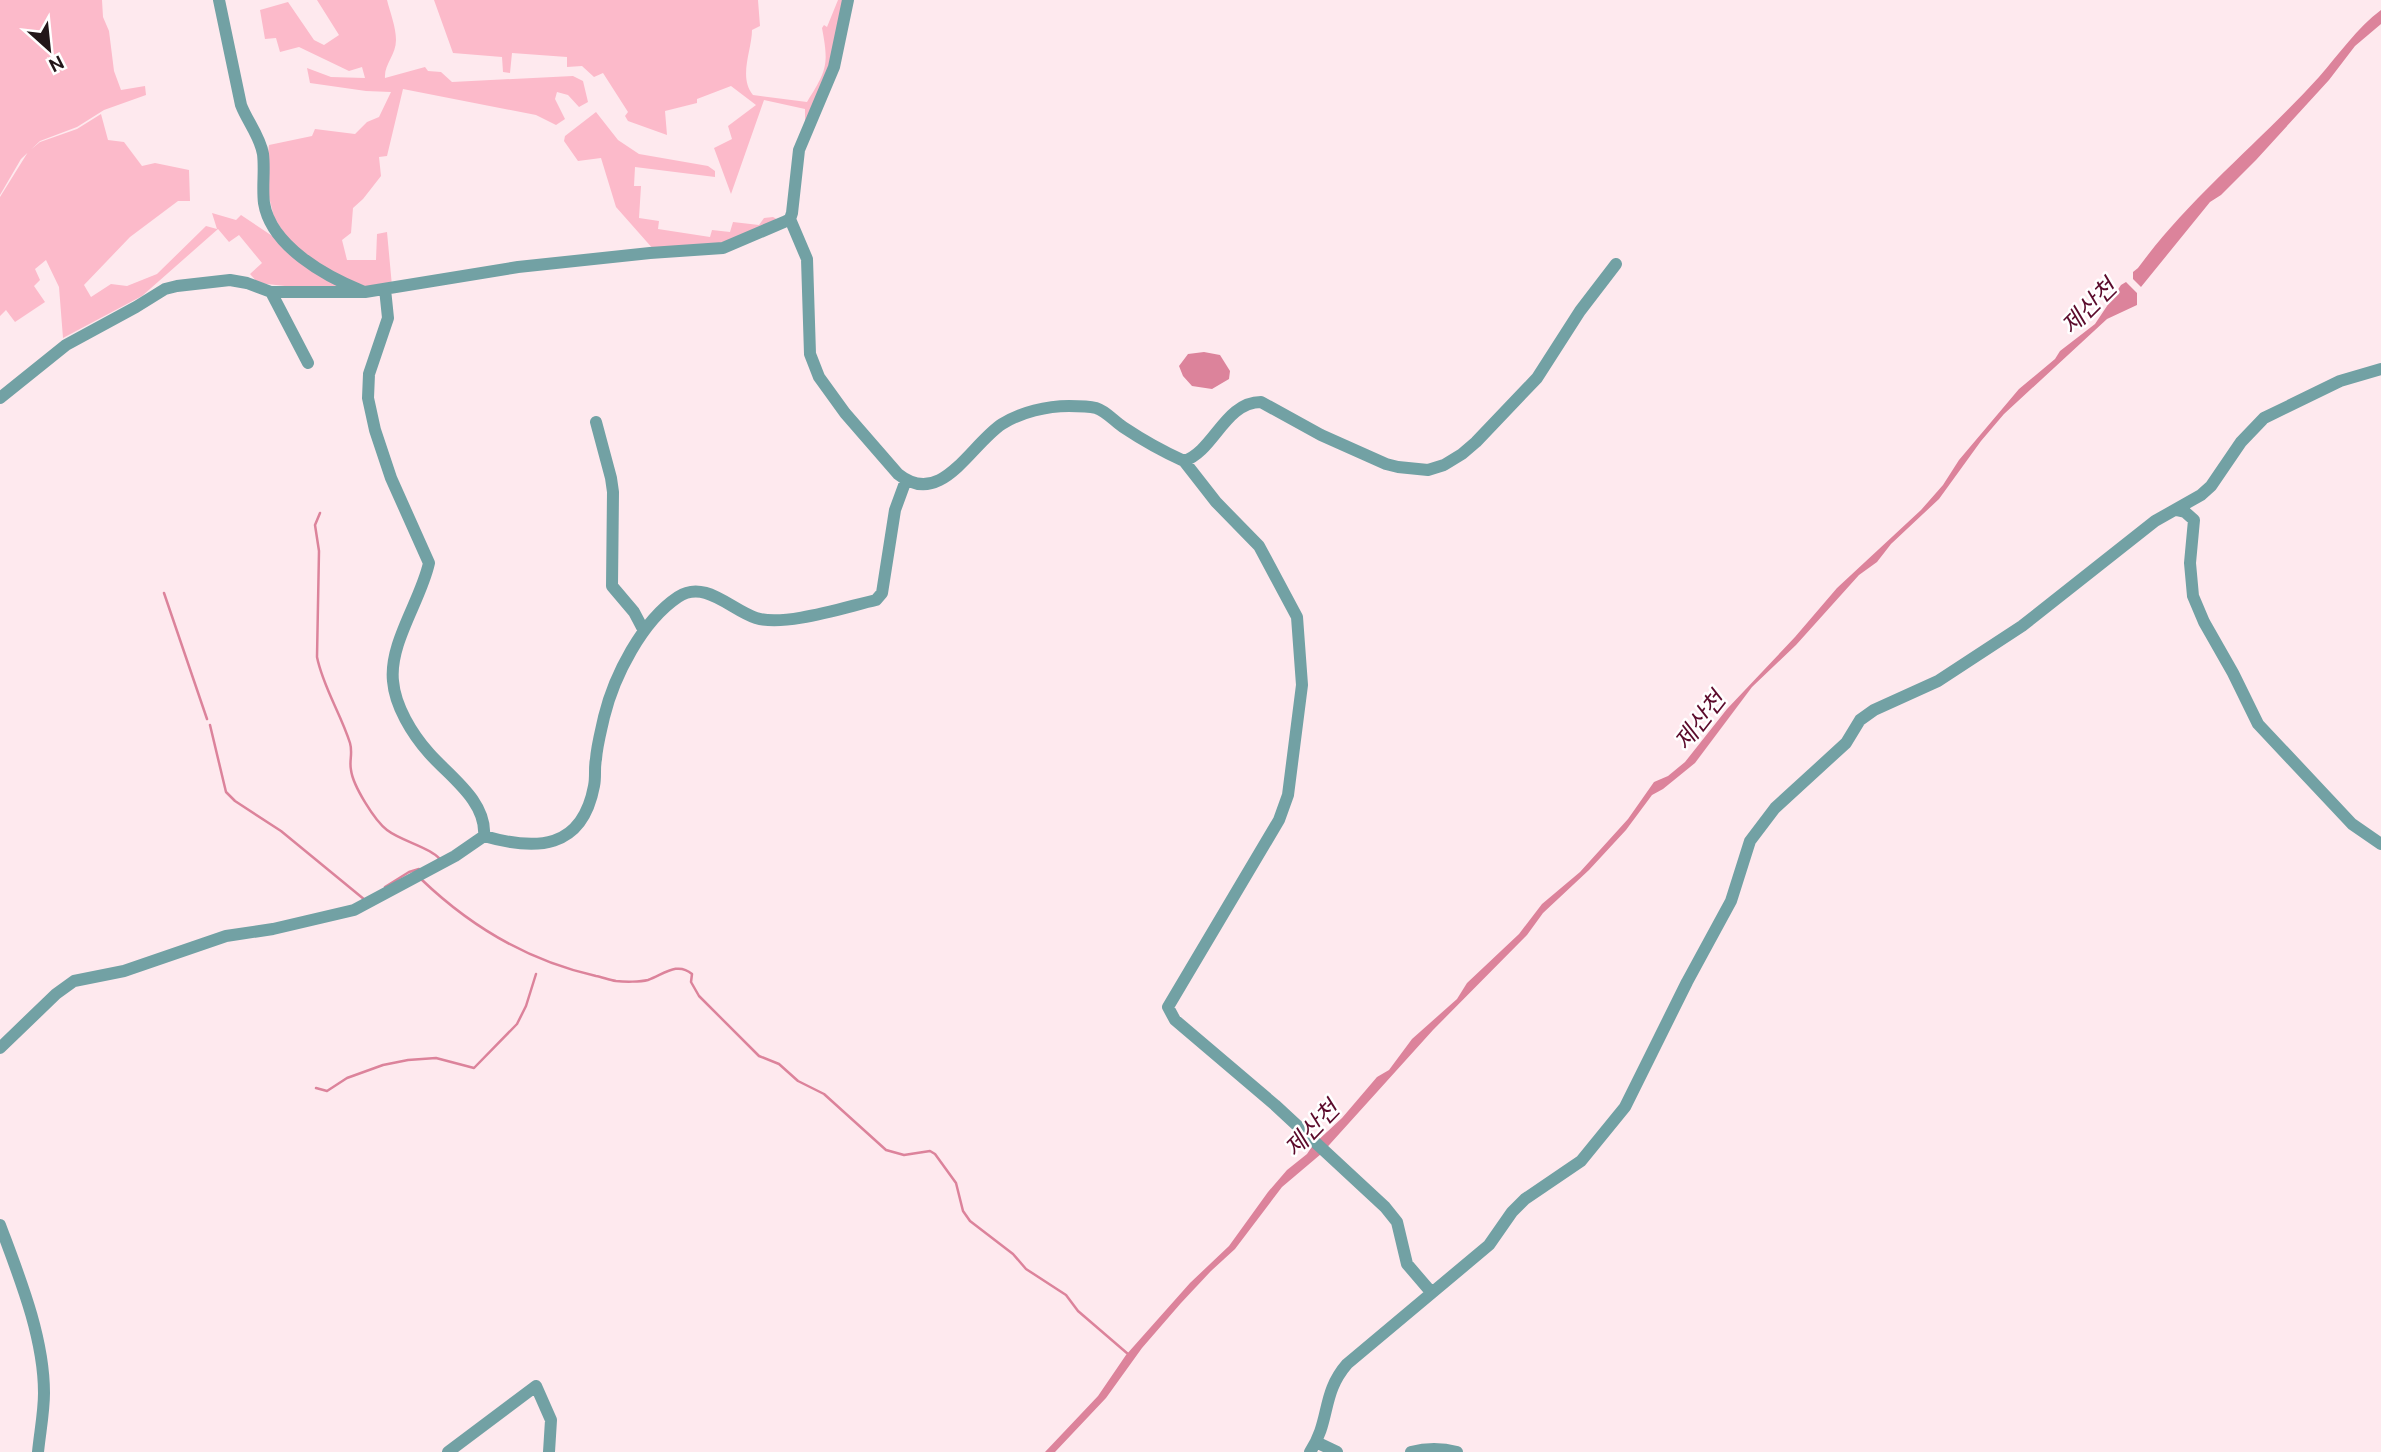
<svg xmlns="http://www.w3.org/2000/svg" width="2381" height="1452" viewBox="0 0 2381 1452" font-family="Ubuntu,'Noto Sans KR',sans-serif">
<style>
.green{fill:#fcbaca}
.water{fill:#dc839b}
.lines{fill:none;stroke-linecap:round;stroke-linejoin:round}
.stream{stroke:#dc839b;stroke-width:2.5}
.minor{stroke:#72a1a4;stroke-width:12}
.labels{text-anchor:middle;stroke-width:5;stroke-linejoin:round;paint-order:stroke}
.water-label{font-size:24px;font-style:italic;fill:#5b0a2b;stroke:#fff}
</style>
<rect width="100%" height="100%" fill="#fee9ee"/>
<!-- green -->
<path class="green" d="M0 0H102L103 17 109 31 114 71 121 90 145 86 146 95 104 110 77 127 40 141 21 159 0 195Z
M317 0H387C390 12 396 27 396 40 396 55 384 64 385 78L425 67 428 71 441 72 452 82 573 76 583 81 588 102 579 107 568 95 557 92 555 99 565 119 556 125 536 115 403 89 387 156 379 157 381 176 363 199 353 208 351 233 342 240 347 260H376L377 234 387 232 392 286 365 289 307 259 292 246 274 217 269 197 267 160 269 145 312 136 315 129 355 134 367 122 379 117 391 92 366 91 310 83 307 68 331 77 365 78 362 67 349 71 299 47 280 52 276 38 265 39 260 10 288 2 314 40 324 45 339 35Z
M434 0H758L760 26 752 30C752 50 738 77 753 95L807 102C827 70 829 65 822 28L824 25 827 27 838 0H845L834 55 805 126V109L764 100 731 194 714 148 732 139 728 126 756 105 731 86 697 99V103L665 111 667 135 628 121 625 116 628 112 603 73 594 77 582 66 567 67V57L512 53 510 73 503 72 502 57 453 53Z
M596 112 618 140 639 154 708 166 715 171V177L635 167 634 186H641L639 218 659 221 658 229 710 237 712 230 730 232 733 222 759 225 764 218 773 217 780 221 722 246 654 250 616 207 601 158 578 161 564 141 565 136Z
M101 114 108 140 124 142 142 166 155 163 189 170 190 201H178L130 237 84 285 91 297 111 284 127 286 157 274 206 226 217 229 212 213 236 220 241 215 350 288 294 287 258 283 250 274 262 263 239 235 229 242 218 229 142 296 63 338 59 287 46 260 35 269 40 280 34 286 45 302 15 322 6 310 0 316V197L28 152 40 142 77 129Z"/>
<!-- water -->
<path class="water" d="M2381 10V24L2355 46 2329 80 2256 160 2221 195 2210 202 2141 287 2133 279V272L2138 268C2190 197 2260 142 2319 77 2339 54 2357 28 2381 10Z
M2126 282 2137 293V305L2107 319 2004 414 1981 441 1939 499 1891 544 1877 562 1859 575 1796 645 1752 687 1695 763 1663 789 1652 795 1626 830 1589 870 1543 913 1527 935 1433 1030 1321 1154 1282 1187 1235 1249 1211 1271 1181 1303 1142 1348 1106 1398 1055 1452H1045L1098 1396 1126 1355 1190 1283 1229 1246 1268 1192 1287 1170 1307 1154 1313 1145 1342 1118 1377 1077 1389 1070 1412 1039 1457 999 1467 983 1519 934 1542 904 1580 872 1628 819 1654 782 1668 776 1685 762 1727 709 1795 637 1837 588 1921 510 1943 485 1959 460 2019 389 2055 359 2060 351 2095 324 2121 285Z
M1204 352 1220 355 1230 371 1229 379 1212 389 1192 386 1183 376 1179 366 1188 354Z"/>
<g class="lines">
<!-- stream -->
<path class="stream" d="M320 513 315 525 319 551 317 657C323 687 341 714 350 743 353 753 349 761 351 770 353 786 375 821 387 830 401 841 429 847 439 858L438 861
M164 593 207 719
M210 725 226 792 235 801 281 831 365 900
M421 879C470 926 528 961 596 976 602 977 609 980 616 981 625 982 640 982 648 980 663 975 677 961 692 974L691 982 699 996 759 1056 779 1064 798 1081 824 1094 886 1150 904 1155 930 1151 935 1154 956 1183 963 1211 970 1221 1013 1254 1026 1269 1066 1295 1078 1311 1128 1354
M385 887 409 872 419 869
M316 1088 327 1091 347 1078 383 1065 408 1060 436 1058 474 1068 517 1024 526 1006 536 974"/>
<!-- minor -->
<path class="minor" d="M219 0 241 105C247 121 260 136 263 154 265 170 262 187 264 203 271 246 325 276 362 291
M790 219 807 259 810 354 819 377 845 413 898 474C941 509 970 445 1002 424 1021 412 1047 406 1069 406 1078 406 1088 406 1096 408 1106 411 1114 421 1123 427 1141 439 1164 452 1184 461 1214 451 1225 402 1261 402L1321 435 1386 464 1398 467 1428 470 1444 465 1462 454 1476 442 1537 378 1580 311 1616 264
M385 289 388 318 369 374 368 398 375 430 391 478 429 563C421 600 389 643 393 681 395 706 412 734 429 753 449 776 487 801 484 836
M271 292 308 363
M0 398 66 345 136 307 165 289 177 286 230 280 247 283 271 292H365L518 267 650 253 723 248 784 222 790 219 792 213 799 150 834 67 848 0
M596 422 611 478 613 492 612 586 634 612 644 631
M1184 461 1216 502 1259 546 1297 617 1302 685 1288 795 1279 820 1168 1007 1175 1020 1275 1105 1385 1207 1397 1222 1407 1264 1431 1292
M2176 510 2185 512 2194 520 2190 563 2193 596 2204 622 2233 673 2258 724 2352 824 2381 844
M0 1048 56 994 74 981 124 971 226 936 273 929 354 910 455 856 484 836C536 851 582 850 594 786 596 777 594 768 596 759 597 745 601 731 604 717 614 676 642 621 678 597 705 579 731 610 756 618 785 627 845 607 876 600L882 593 895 510 906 480
M0 1225C19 1276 44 1337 44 1393 44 1412 40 1432 38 1452
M1316 1442 1337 1452
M448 1452 536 1386 551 1420 549 1452
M1310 1452C1331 1420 1321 1394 1347 1364L1489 1245 1512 1212 1525 1199 1581 1161 1625 1107 1687 982 1731 901 1750 841 1775 808 1846 743 1860 720 1874 710 1938 681 2022 626 2155 521 2201 495 2211 486 2241 442 2264 418 2340 381 2381 369
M1411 1452C1426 1448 1442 1448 1457 1452"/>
</g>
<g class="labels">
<!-- water labels -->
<g class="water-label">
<text transform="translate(2089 307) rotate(-45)" y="8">제산천</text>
<text transform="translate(1700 721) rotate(-52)" y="8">제산천</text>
<text transform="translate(1312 1129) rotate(-46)" y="8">제산천</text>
</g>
</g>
<!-- north arrow -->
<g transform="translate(49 49) rotate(153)" stroke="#ffffff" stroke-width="5" paint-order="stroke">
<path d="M0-5L12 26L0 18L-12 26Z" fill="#221619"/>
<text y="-10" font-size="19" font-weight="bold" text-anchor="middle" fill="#221619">N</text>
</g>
</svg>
